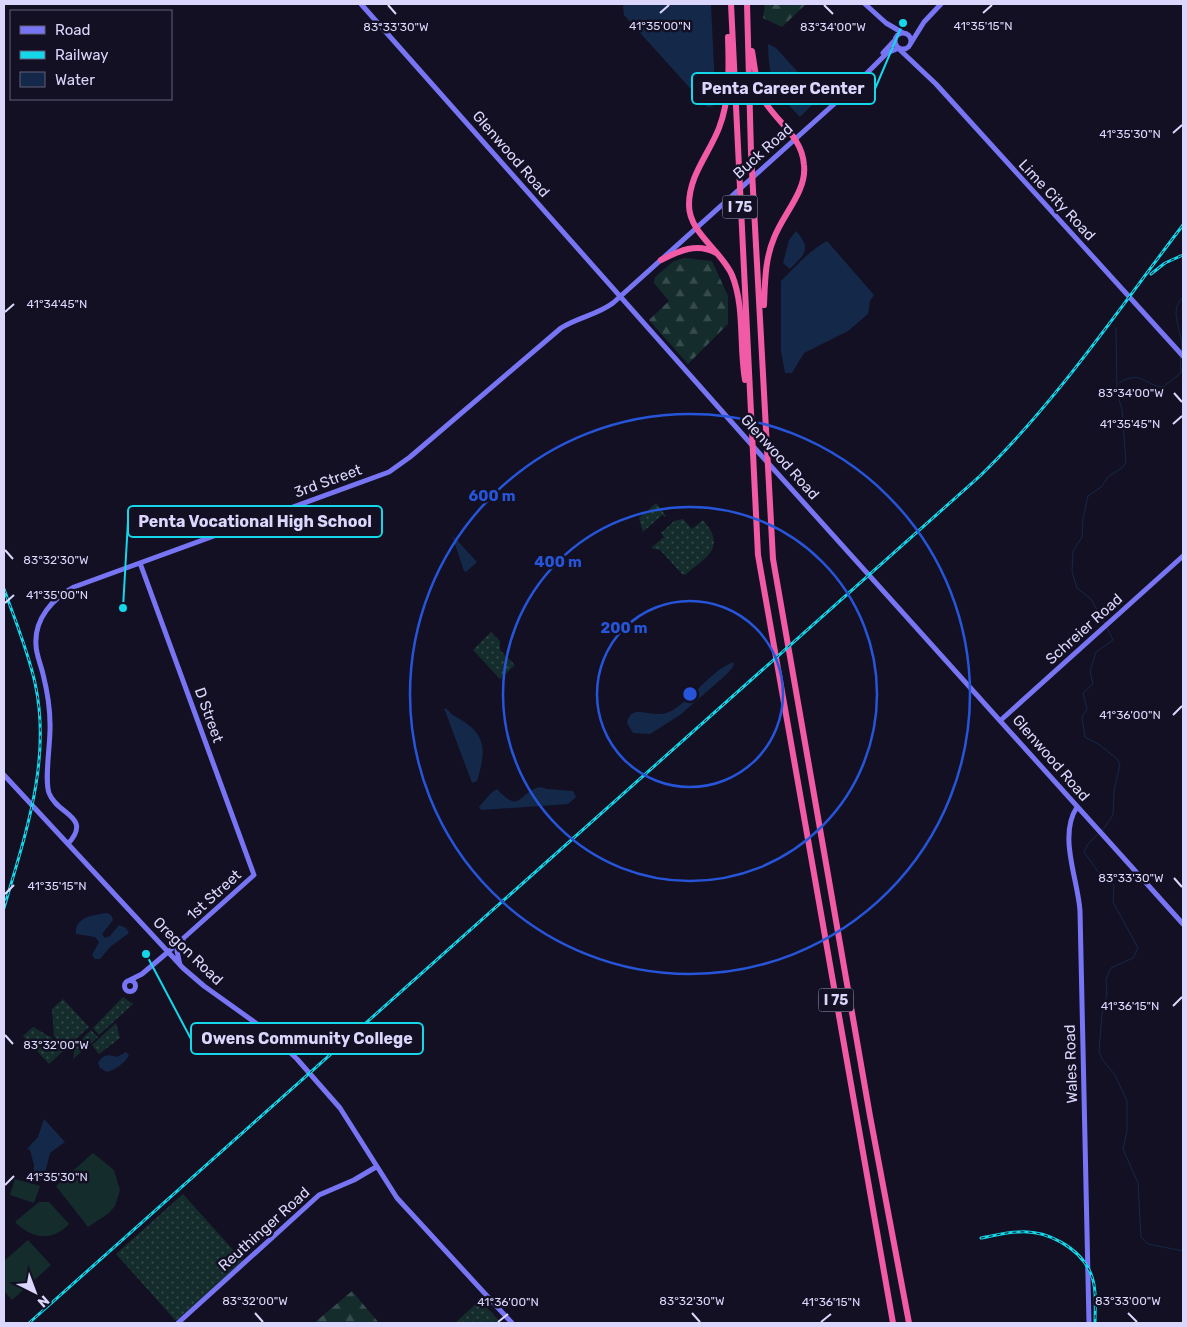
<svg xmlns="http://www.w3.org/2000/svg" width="1187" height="1327" viewBox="0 0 1187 1327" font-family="Rubik,sans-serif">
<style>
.grass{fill:url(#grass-dots)}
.forest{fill:url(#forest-firs)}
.pitch{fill:#142d2c}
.water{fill:#142949}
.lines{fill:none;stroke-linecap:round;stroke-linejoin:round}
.stream{stroke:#142949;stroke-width:1}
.secondary{stroke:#7775f3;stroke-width:5}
.highway{stroke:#f15ba5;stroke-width:6}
.rail-casing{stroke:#14d7ea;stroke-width:3}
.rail{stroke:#131023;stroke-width:1;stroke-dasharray:4;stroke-linecap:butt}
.ticks{fill:none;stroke:#dad6fc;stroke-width:2}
.ring{fill:none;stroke:#2655da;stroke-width:2.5}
.labels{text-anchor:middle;stroke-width:5;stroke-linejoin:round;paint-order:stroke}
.shield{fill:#131023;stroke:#9e9bbb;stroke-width:1}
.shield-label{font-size:14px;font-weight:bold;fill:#dad6fc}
.street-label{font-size:15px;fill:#dad6fc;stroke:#131023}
.ticks-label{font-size:12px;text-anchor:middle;fill:#dad6fc;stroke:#131023;stroke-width:5;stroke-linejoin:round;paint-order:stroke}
.centre{fill:#2655da;stroke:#131023;stroke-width:2.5}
.ring-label{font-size:15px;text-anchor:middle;font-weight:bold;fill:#2655da;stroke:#131023;stroke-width:5;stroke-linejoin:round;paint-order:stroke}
.leader{fill:none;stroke:#14d7ea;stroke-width:2}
.callout-dot{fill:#14d7ea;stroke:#131023;stroke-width:2}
.callout{fill:#131023;stroke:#14d7ea;stroke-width:2}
.callout-label{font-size:16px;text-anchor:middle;font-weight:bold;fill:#dad6fc}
</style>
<defs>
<pattern id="grass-dots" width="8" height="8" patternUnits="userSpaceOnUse" patternTransform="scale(1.25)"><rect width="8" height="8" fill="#142d2c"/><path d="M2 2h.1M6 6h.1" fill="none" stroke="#364b4c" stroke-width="1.8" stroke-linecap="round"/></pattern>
<pattern id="forest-firs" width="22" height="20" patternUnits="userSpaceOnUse" patternTransform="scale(1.25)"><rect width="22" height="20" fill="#142d2c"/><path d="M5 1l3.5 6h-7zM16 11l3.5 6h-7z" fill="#364b4c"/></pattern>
</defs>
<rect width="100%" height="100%" fill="#131023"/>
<!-- grass -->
<path class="grass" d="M656 503 666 516 665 517 662 515 643 532 639 518Z
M683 519 692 529 703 520C727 548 707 556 685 575L682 574 660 550 651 548 664 537 661 533 674 521Z
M491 632 500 641V650L515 665 500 679 473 650Z
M123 997 133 1004 99 1035 93 1028Z
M63 999 89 1027 65 1049 54 1036 52 1009Z
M116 1023 120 1038 99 1054 92 1045Z
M33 1027 52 1038 63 1051 49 1064 23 1036Z
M91 1030 98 1037 73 1059 75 1046Z
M183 1194 243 1261 176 1321 116 1254Z
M480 1300 501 1323H455Z"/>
<!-- forest -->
<path class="forest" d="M765 4H806L782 27 763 18Z
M684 258 712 261 728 296V324L688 364 649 320 669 301 654 283 655 277 674 261Z
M352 1291 379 1323H314Z"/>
<!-- pitch -->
<path class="pitch" d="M93 1153 114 1170 120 1190 115 1206 109 1213 88 1227 56 1186Z
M15 1179 40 1186 34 1203 10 1195Z
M39 1202H49L69 1224C52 1242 32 1239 15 1222Z
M28 1240 51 1265 12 1300 4 1291V1261Z"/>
<!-- water -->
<path class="water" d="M625 4H711L715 89 713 106 707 107 624 15 623 6Z
M768 44 776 48 815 91 819 98 800 117C774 89 769 82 768 44Z
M796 231C812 249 805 254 790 269L783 263 789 240Z
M827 241 874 295 870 301 868 314 848 331 804 353 792 373H785L781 351V281C796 266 809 251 827 241Z
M452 535 477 562 466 572 464 571Z
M734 662 733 667 727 674 680 715 650 734 633 733 627 723C632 701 650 720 669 712 691 702 710 670 734 662Z
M444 708C449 709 451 715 456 717 488 734 486 751 477 781L472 783Z
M541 787 547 789 573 791 576 797 568 804 481 810 479 807 491 793 497 789C522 816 518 791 541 787Z
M107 913 111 915 113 920 102 934 105 938 110 936 119 925 126 928 129 933 110 947 100 959H95L92 955 99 942 95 937 76 934C74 917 94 915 107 913Z
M126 1052 129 1055C125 1063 115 1070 107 1072L100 1068 98 1063C103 1054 109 1054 117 1057Z
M44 1119 65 1142 50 1153 44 1177 39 1182 33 1179 34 1165 30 1150 27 1149 38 1137Z"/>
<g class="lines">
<!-- stream -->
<path class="stream" d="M1181 352C1186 334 1166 312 1183 297
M1119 383C1141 369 1145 386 1163 387L1181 373 1180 356
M1105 624 1091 599 1077 588 1072 572 1073 551 1082 537 1083 519 1088 496 1101 487 1108 477 1123 467 1126 462 1122 410 1117 392 1116 328
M1102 831 1113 815 1114 791 1120 764 1117 759 1100 745 1085 737 1082 717 1087 709 1083 693 1093 684 1090 671 1096 652 1113 640 1107 628
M1099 833 1088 844 1084 852 1099 873 1114 885 1113 902 1138 948 1133 958 1111 968 1106 979 1107 994 1102 1014 1099 1051 1102 1059 1115 1075 1127 1101V1131L1123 1149 1138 1183 1141 1237 1148 1244 1183 1251"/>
<!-- secondary -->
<path class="secondary" d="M361 4 751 444 1183 924
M865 4 886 23 903 33
M895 41a8 8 0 1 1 16 0a8 8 0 1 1-16 0Z
M911 43 924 22 941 4
M899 49 936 84 1183 356
M883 53 895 40
M1001 720 1183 556
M4 775 183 968 204 986 267 1031 297 1059 340 1108 397 1198 512 1323
M1077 807C1058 836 1078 879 1080 911L1089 1323
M68 844C93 816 57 815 49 793 44 778 51 742 50 724 50 707 47 690 43 674 41 665 36 654 36 645 34 619 53 598 74 587L389 472 410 457 561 328C578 317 597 315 613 303L853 87 887 53 899 48
M180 965 177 951 183 940
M130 980 142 974 168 952 254 875 140 563
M124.5 986a5.5 5.5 0 1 1 11 0a5.5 5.5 0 1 1-11 0Z
M178 1323 319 1195 354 1180 376 1167"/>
<!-- highway -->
<path class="highway" d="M731 4 758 555 893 1323
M747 4 751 153 773 559 870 1116 909 1323
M728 37C729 67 730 100 719 128 709 154 689 175 689 205 689 233 721 250 732 275 745 307 739 346 745 380
M752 51C755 68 756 86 765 102 779 124 802 137 804 165 807 191 783 214 774 238 765 259 765 282 764 305
M661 260C679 251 697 242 716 253"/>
<!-- rail casing -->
<g class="rail-casing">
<path id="rail" d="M1151 274 1165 263 1183 255
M4 589C15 620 28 651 35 683 52 760 25 835 4 908
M981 1238C993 1236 1006 1232 1019 1232 1046 1230 1080 1247 1091 1274 1097 1289 1095 1307 1095 1323
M29 1323 980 476C1057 401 1118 310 1183 225"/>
</g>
<!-- rail -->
<use href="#rail" class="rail"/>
</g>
<!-- ticks -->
<path class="ticks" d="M388 5 396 14M824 5 833 14M660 13 669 5M983 13 992 5M1173 133 1182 125M5 312 14 304M1174 393 1182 402M1173 424 1182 416M5 550 13 559M5 603 14 595M1173 715 1182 706M1174 878 1182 887M5 894 14 885M1173 1006 1182 997M5 1035 13 1044M5 1185 14 1176M255 1313 263 1322M692 1313 700 1322M1128 1313 1137 1322M498 1322 508 1314M821 1322 831 1314"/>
<!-- distance rings -->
<g class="ring">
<circle cx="690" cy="694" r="93"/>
<circle cx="690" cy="694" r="187"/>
<circle cx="690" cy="694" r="280"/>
</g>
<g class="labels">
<!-- shield labels -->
<g class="shield">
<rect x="722.5" y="195.5" width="35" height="23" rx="4"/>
<rect x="818.5" y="988.5" width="35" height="23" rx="4"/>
</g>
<g class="shield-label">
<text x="740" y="212">I 75</text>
<text x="836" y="1005">I 75</text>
</g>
<!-- street labels -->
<g class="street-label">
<text transform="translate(763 151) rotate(-42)" y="5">Buck Road</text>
<text transform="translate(511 154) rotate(49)" y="5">Glenwood Road</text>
<text transform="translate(1057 200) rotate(47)" y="5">Lime City Road</text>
<text transform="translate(780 457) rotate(48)" y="5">Glenwood Road</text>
<text transform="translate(328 481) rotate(-20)" y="5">3rd Street</text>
<text transform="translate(1084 629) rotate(-42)" y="5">Schreier Road</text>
<text transform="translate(209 715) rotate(70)" y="5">D Street</text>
<text transform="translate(1051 758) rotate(49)" y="5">Glenwood Road</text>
<text transform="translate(214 895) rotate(-42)" y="5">1st Street</text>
<text transform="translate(188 951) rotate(44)" y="5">Oregon Road</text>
<text transform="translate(1071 1064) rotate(-92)" y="5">Wales Road</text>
<text transform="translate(264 1229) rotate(-42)" y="5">Reuthinger Road</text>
</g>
</g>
<g class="ticks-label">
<text x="660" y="30">41°35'00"N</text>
<text x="983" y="30">41°35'15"N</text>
<text x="396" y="31">83°33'30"W</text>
<text x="833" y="31">83°34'00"W</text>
<text x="1130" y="138">41°35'30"N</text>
<text x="57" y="308">41°34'45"N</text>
<text x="1131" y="397">83°34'00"W</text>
<text x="1130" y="428">41°35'45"N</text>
<text x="56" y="564">83°32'30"W</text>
<text x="57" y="599">41°35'00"N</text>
<text x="1130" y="719">41°36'00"N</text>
<text x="1131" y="882">83°33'30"W</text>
<text x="57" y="890">41°35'15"N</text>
<text x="1130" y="1010">41°36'15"N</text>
<text x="56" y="1049">83°32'00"W</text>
<text x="57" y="1181">41°35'30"N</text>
<text x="255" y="1305">83°32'00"W</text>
<text x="692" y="1305">83°32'30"W</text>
<text x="1128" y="1305">83°33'00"W</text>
<text x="508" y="1306">41°36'00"N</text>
<text x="831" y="1306">41°36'15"N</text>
</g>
<circle cx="690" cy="694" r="8" class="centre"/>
<g class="ring-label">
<text x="492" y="501">600 m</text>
<text x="558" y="567">400 m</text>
<text x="624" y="633">200 m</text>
</g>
<!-- callouts -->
<path class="leader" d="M903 23L875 89M123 608L128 521M146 954L191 1039"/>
<g class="callout-dot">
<circle cx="903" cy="23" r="5"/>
<circle cx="123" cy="608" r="5"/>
<circle cx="146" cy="954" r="5"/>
</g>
<g class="callout">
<rect x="692" y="73" width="183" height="31" rx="5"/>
<rect x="128" y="506" width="254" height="31" rx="5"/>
<rect x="191" y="1023" width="232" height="31" rx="5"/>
</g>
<g class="callout-label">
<text x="783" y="94">Penta Career Center</text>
<text x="255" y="527">Penta Vocational High School</text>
<text x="307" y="1044">Owens Community College</text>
</g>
<!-- border -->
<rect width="1187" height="1327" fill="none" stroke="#dad6fc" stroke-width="10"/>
<!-- legend -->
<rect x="10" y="10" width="162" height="90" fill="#131023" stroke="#635f7a"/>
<rect x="20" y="26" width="25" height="8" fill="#7775f3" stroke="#635f7a"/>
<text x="55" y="35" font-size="15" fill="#dad6fc">Road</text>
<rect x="20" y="51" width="25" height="8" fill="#14d7ea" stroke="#635f7a"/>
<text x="55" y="60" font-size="15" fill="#dad6fc">Railway</text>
<rect x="20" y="72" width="25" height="15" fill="#142949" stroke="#635f7a"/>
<text x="55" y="85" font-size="15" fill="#dad6fc">Water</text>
<!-- north arrow -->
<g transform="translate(35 1292) rotate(138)" stroke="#131023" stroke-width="4" paint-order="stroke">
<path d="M0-4L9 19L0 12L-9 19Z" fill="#dad6fc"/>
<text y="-8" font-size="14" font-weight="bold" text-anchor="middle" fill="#dad6fc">N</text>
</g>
</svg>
